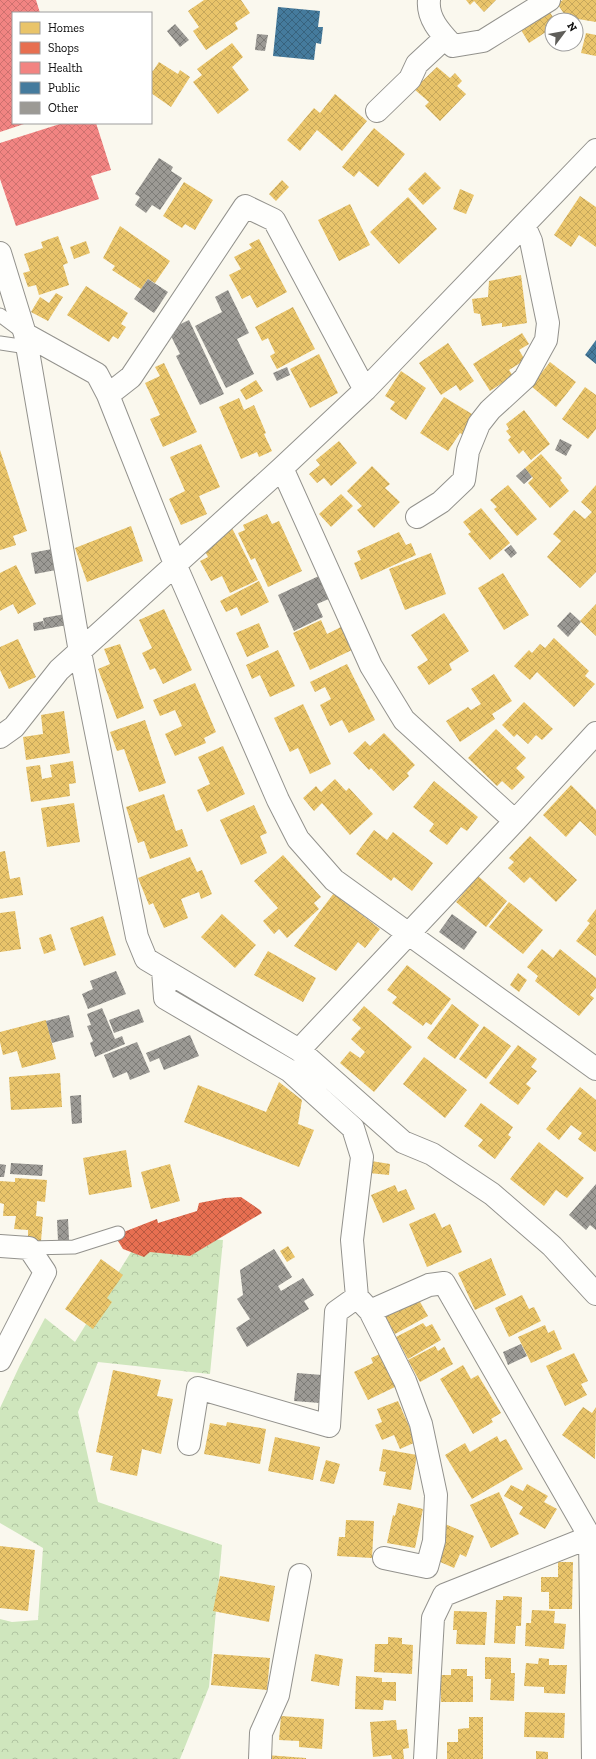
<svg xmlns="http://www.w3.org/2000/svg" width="596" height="1759" viewBox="0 0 596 1759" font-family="'Zilla Slab',serif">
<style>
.forest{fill:url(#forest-crowns)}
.homes{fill:url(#homes-cross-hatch)}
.shops{fill:url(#shops-cross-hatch)}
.health{fill:url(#health-cross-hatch)}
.public{fill:url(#public-cross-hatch)}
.building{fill:url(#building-cross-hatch)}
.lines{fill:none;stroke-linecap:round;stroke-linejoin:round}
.service-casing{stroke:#93928d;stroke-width:15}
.minor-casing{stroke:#93928d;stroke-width:24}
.service{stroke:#fefefc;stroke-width:13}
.minor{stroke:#fefefc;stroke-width:22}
</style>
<defs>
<pattern id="forest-crowns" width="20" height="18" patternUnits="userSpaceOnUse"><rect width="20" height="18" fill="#cfe6bd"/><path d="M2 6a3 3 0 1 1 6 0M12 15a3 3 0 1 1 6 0" fill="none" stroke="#b0c4a1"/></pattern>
<pattern id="homes-cross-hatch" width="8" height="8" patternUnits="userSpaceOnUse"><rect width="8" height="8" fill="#e9c46a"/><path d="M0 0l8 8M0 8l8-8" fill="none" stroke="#c6a75b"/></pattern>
<pattern id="shops-cross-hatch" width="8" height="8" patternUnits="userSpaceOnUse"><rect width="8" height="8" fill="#e76f51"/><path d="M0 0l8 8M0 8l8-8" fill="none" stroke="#b95941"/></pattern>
<pattern id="health-cross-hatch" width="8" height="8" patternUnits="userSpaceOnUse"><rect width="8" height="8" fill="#f28482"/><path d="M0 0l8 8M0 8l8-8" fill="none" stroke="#ce716f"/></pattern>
<pattern id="public-cross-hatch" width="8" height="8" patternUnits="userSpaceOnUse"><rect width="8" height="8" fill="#457b9d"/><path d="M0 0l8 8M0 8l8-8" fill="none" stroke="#38637e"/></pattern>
<pattern id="building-cross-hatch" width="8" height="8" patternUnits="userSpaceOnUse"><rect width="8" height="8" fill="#9c9a95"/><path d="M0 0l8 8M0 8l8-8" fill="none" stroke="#7d7c78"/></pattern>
</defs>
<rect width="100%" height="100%" fill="#faf8ee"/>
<!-- forest -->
<path class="forest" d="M141 1236 223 1240 210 1374 98 1362 78 1412 98 1502 222 1545 209 1687 180 1759H0V1619L12 1622 38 1620 43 1548 0 1523V1408L20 1365 45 1318 75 1342Z"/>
<!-- homes -->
<path class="homes" d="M204 0H241L250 13 235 23 238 29 206 50 193 31 199 27 188 11Z
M466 0H496L484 12 474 1 470 5Z
M563 0H596V22L566 17 557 3Z
M549 11 555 20H552V28L529 43 521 30Z
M586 33 596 35V56L581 53Z
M232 43 243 57 232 67 249 90 218 114 193 82 202 75 197 69Z
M159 62 178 74 180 70 190 77 171 107 151 93V70L153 71Z
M437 67 450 78 455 73 462 81 457 86 466 94 440 121 425 106 429 102 414 89Z
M335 94 367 121 342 151 317 130 300 151 287 140 314 108 320 113Z
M374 128 405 154 378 187 359 171 354 177 342 167Z
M425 172 441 188 423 205 408 189Z
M282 180 289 187 276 201 269 194Z
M184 182 213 200 195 230 185 224 182 228 163 216Z
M460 189 474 195 466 214 453 209Z
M580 196 596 207V247L579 235 571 247 554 235Z
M408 197 437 229 399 264 370 232Z
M350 204 370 245 339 261 318 220Z
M120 226 170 261 155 283 148 279 141 289 112 270 115 266 103 258Z
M58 236 68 263 63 265 69 285 39 295 36 285 28 287 23 273 30 271 24 254 43 248 41 242Z
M259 239 287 292 257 308 250 295 242 299 229 275 241 269 234 257 252 248 249 244Z
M86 241 90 253 74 259 70 247Z
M521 275 527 323 502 327V323L482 326 480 314 474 313 472 299 488 297 489 281Z
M86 286 128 313 121 324 126 327 118 339 113 336 109 342 67 315Z
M56 293 63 297 48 321 31 312 40 297 49 303Z
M293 307 315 349 277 369 270 356 275 353 268 338 262 341 255 327Z
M522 333 529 344 519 350 525 360 509 370 513 376 490 391 473 364Z
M448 343 474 381 460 391 456 385 441 395 419 363Z
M319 354 338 393 310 408 290 369Z
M550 362 576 382 556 407 531 386Z
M164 363 197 432 163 447 150 419 160 415 145 383 160 376 155 367Z
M401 371 426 388 406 420 390 409 395 402 385 396Z
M256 380 263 391 246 400 240 390Z
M585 387 596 395V429L588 439 562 419Z
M444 397 472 414 463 435 460 433 448 451 420 433Z
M239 398 244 410 254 405 266 433 264 434 272 451 259 457 257 452 241 459 219 407Z
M524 410 550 444 531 460 523 450 519 454 508 440 511 437 506 431 509 429 506 424Z
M339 441 357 463 331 486 324 478 317 483 309 474 320 465 316 460Z
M201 444 220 487 199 496 207 514 181 525 169 499 185 491 170 457Z
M0 450 27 531 13 536 16 545 0 550Z
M541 454 562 478 560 480 569 491 550 508 528 483 533 478 525 468Z
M372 466 390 484 385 488 400 502 374 528 357 510 362 506 347 491Z
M508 485 537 519 517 536 494 509 497 507 490 500Z
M596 485V572L580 588 547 557 561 541 553 534 574 510 585 519 592 512 581 502Z
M341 494 353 506 331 527 319 514Z
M481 508 510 543 490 560 468 534 471 532 463 522Z
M267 514 272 524 279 521 302 571 268 587 255 558 251 560 238 533 245 530 243 525Z
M131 526 143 561 87 582 75 548Z
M232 528 258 580 230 593 222 576 211 581 200 561 208 557 204 549Z
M399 532 406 545 411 543 416 555 361 580 354 563 361 560 357 551Z
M431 553 446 594 405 610 389 569Z
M16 565 36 604 18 614 13 604 0 611V573Z
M503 573 529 615 504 630 478 588Z
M259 581 269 602 241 616 237 607 226 612 220 601Z
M596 604V636L580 621Z
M164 609 192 670 163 684 155 668 150 670 142 653 152 648 139 620Z
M444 613 469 651 449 664 452 670 429 685 417 667 428 660 411 635Z
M321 620 327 634 341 627 352 650 310 670 293 633Z
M259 623 269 647 247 657 236 633Z
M554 638 589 671 585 676 595 684 574 707 537 672 530 680 514 666 529 650 532 653 540 644 545 648Z
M18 639 36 677 9 689 0 670V647Z
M120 644 144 708 117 719 98 669 110 664 104 649Z
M278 650 295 686 270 697 260 675 252 679 246 665Z
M347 664 375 720 349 733 342 720 330 726 320 705 331 699 325 687 315 692 310 682Z
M494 674 512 701 492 714 495 719 460 742 446 721 468 707 471 710 481 704 471 689Z
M195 683 216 732 204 738 206 743 175 756 165 734 182 726 175 710 160 716 153 700Z
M524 702 553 729 542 740 536 735 528 744 517 734 514 737 502 725Z
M303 704 331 764 310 774 298 748 290 752 274 718Z
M64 711 70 753 26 760 23 737 43 734 41 715Z
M145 720 166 783 139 792 124 749 117 751 110 732Z
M496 729 526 758 516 768 525 777 512 790 502 781 497 786 468 758Z
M384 733 415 765 407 773 409 776 393 791 371 768 369 770 353 753 365 741 370 746Z
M223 746 245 794 207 812 197 790 210 784 198 757Z
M73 761 76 783 69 784 70 796 31 802 26 767 40 765 42 779 52 777 50 765Z
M335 779 346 791 349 788 373 814 350 835 322 803 314 811 303 798 316 786 321 792Z
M434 781 478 817 467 831 461 827 447 845 429 831 434 824 413 807Z
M571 785 596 810V836L580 821 566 837 543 815Z
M164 794 176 831 182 829 188 846 150 859 144 841 138 843 126 807Z
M74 803 80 842 47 847 41 808Z
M254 805 267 833 260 836 267 853 241 865 220 820Z
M374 830 387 840 393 832 433 863 412 891 394 877 391 881 356 854Z
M530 836 577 880 556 902 530 877 524 883 508 868 514 862 509 858Z
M5 851 10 879 20 877 23 895 0 899V852Z
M283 855 321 897 314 903 319 909 287 938 279 929 274 934 263 921 278 908 254 881Z
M190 857 197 872 202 870 212 894 201 899 199 892 181 899 188 918 164 928 153 903 149 905 138 878Z
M478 876 507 901 486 927 456 902Z
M334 893 380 929 365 948 358 942 336 971 294 946Z
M509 902 543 930 523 954 489 927Z
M596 909V956L576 941 590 923 587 921Z
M15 911 21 949 0 952V913Z
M222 914 256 945 235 968 201 937Z
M103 916 116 955 84 966 70 928Z
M51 934 56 950 44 954 39 938Z
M542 949 553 958 560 949 596 978V988L590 995 594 998 579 1016 535 981 538 976 527 967Z
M268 951 316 978 303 1002 254 975Z
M407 965 451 999 431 1025 426 1022 423 1026 392 1003 397 997 387 990Z
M518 973 527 980 519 992 510 985Z
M452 1004 479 1025 455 1059 427 1038Z
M364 1006 412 1047 374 1092 340 1063 350 1051 360 1058 365 1052 351 1039 361 1028 352 1020Z
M46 1020 56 1059 22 1068 17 1051 3 1055 0 1042V1032Z
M484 1026 511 1046 486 1079 459 1059Z
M518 1045 537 1059 531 1067 537 1071 526 1084 531 1088 518 1105 489 1083Z
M424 1057 467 1090 445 1118 403 1084Z
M60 1073 62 1107 11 1110 9 1077Z
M279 1082 302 1100 298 1124 314 1130 299 1167 184 1122 198 1085 266 1112Z
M580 1087 596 1100V1151L595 1152 578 1139 582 1133 571 1125 559 1140 546 1129Z
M481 1103 513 1127 508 1135 511 1137 495 1159 478 1146 483 1140 464 1126Z
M539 1142 584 1178 567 1198 556 1190 544 1206 510 1179Z
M126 1150 132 1187 89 1195 83 1158Z
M371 1161 390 1164 389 1175 369 1173Z
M170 1164 180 1201 151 1209 141 1172Z
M15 1178 47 1180 45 1202 37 1201 36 1216 43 1217 41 1241 28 1240V1230L14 1229 16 1216H3L4 1204 0 1203V1181L15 1182Z
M395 1185 398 1192 406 1189 415 1209 383 1223 371 1195Z
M435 1213 442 1228 450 1224 462 1252 427 1267 409 1224Z
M288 1246 295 1257 287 1262 280 1251Z
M491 1258 506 1295 475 1310 458 1273Z
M101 1259 123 1275 107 1298 112 1302 93 1329 65 1309Z
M522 1295 529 1309 534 1307 541 1321 509 1337 495 1308Z
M419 1300 428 1316 395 1334 383 1313Z
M423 1323 426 1327 432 1324 441 1340 408 1359 396 1337Z
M545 1325 548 1333 554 1330 562 1349 531 1363 518 1337Z
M435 1346 438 1351 444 1347 453 1364 420 1382 408 1360Z
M382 1353 397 1386 368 1400 354 1372 373 1363 371 1358Z
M574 1353 588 1381 581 1384 587 1395 565 1406 546 1366Z
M463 1365 471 1379 478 1375 501 1413 491 1419 493 1422 473 1434 440 1379Z
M113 1370 161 1380 157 1396 173 1399 161 1454 142 1449 137 1476 110 1470 113 1456 96 1452Z
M398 1401 416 1442 400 1449 394 1435 382 1440 375 1425 382 1422 377 1409Z
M583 1407 592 1413 596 1407 595 1459 562 1435Z
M227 1422 266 1429 260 1464 204 1454 210 1423 226 1426Z
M497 1436 500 1442 506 1439 523 1469 472 1499 445 1455 465 1443 470 1452Z
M275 1437 320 1447 313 1480 268 1471Z
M383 1449 417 1455 411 1490 383 1485 386 1472 379 1471Z
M326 1460 340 1464 334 1484 320 1481Z
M527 1484 548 1496 544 1502 557 1509 545 1529 519 1514 523 1507 504 1496 511 1485 523 1491Z
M499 1492 519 1534 491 1548 470 1505Z
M398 1503 423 1509 415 1548 387 1543 393 1515 395 1516Z
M346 1520 374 1521 372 1558 337 1556 339 1537H345Z
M445 1524 474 1536 466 1557 460 1554 454 1568 431 1558Z
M0 1546 35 1550 28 1611 0 1608Z
M558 1562H573L572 1609H549V1592H541V1577H558Z
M220 1576 275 1586 269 1622 213 1611Z
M503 1596 522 1597 521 1626H516L515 1644 494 1643 496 1600H503Z
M532 1610 555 1611 554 1623 566 1624 564 1649 525 1646 526 1623H531Z
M454 1611 487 1612 485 1645 456 1644 457 1630H453Z
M388 1637 402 1638V1644L413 1645 412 1674 374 1672 375 1644H388Z
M214 1654 270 1658 267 1690 211 1685Z
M315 1654 343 1659 339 1686 311 1681Z
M485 1657 511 1658V1673H515L514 1701 490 1700 491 1679H485Z
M539 1658 549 1659V1665H567L565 1694 544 1693V1687L524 1686 526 1663 538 1664Z
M451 1669H467V1676H473V1702H441V1675H451Z
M356 1676 382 1678V1682H396V1701L384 1700 383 1710 355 1709Z
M525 1712 565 1713 564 1738 524 1737Z
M281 1716 324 1719 322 1749 299 1747V1741L279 1740Z
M469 1717H483V1759H447V1742H458V1729L469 1728Z
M396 1720 397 1730 407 1729 409 1748 403 1749 404 1759H392L391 1755 373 1757 370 1722Z
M536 1751 548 1752V1759H536Z
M266 1755 306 1758V1759H265Z"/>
<!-- shops -->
<path class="shops" d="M241 1197 260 1210 262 1213 190 1256 150 1252 144 1257 123 1249 118 1241 116 1235 157 1219 158 1223 197 1211 199 1203 225 1198Z"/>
<!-- health -->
<path class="health" d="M0 0H36L40 13H13V123H27L0 132Z
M63 123H96L111 170 91 176 99 199 16 226 0 179V143Z"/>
<!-- public -->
<path class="public" d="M278 7 320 11 318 27H323L321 44 316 43 314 60 273 56Z
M596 340V364L585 355Z"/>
<!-- building -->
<path class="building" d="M175 24 189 40 180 47 167 31Z
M257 34 268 35 265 51 255 50Z
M159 158 173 167 171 171 182 178 160 210 152 205 146 213 135 205 140 197 135 194Z
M148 279 168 292 154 313 134 299Z
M228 290 249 333 237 339 254 374 226 388 195 326 222 312 215 297Z
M189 320 224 394 200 405 176 356 180 354 168 330Z
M287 367 290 375 277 381 273 373Z
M560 439 572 445 566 456 555 450Z
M525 468 532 477 524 484 516 476Z
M511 545 517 553 511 558 504 550Z
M52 549 56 570 35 574 31 553Z
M321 575 331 598 317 604 323 617 294 631 278 595Z
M570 612 581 622 568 637 557 626Z
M65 614 67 625 45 629 43 618Z
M43 621 45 629 34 631 33 623Z
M452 914 477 932 464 950 439 932Z
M116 971 126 994 88 1009 82 994 93 989 90 981Z
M102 1008 115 1039 122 1036 125 1044 95 1057 90 1043 93 1041 87 1026 91 1025 87 1014Z
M139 1009 144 1022 114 1033 109 1020Z
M69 1015 74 1037 52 1043 46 1021Z
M190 1035 199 1056 164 1070 159 1058 150 1062 146 1053Z
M137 1042 150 1072 130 1080 127 1072 113 1078 104 1055Z
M81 1095 82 1123 72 1124 70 1096Z
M11 1163 43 1165 42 1176 10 1174Z
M0 1164 6 1165 4 1177H0Z
M596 1184V1230L590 1225 586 1230 569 1215Z
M68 1219 69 1240 58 1241 57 1220Z
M274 1249 292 1277 278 1286 281 1291 303 1278 314 1295 304 1301 309 1309 247 1347 236 1328 250 1319 237 1299 243 1295 240 1270Z
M521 1344 527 1356 508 1365 503 1352Z
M297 1373 322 1375 320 1403 294 1401Z"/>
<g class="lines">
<!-- service casing -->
<g class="service-casing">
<path id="service" d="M0 315 24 333
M0 343 27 347
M29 1248 74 1247 118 1233"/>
</g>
<!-- minor casing -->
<g class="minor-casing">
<path id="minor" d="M429 0C427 19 441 33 453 46L483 41 549 0
M377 111 410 79 417 64 445 38
M0 253 25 334 80 652 137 937 146 959 299 1050 403 1142 432 1154 492 1194 552 1246 596 1294
M25 334 97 374 108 395 175 564 278 800 298 839 334 880 596 1069
M108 395 131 377 245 206 274 220 365 390
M282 468 371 666 404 720 515 821 596 733
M417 517 441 502 464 480 468 451 479 424 490 410 525 378 546 340 548 323 531 241 524 225
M0 737 14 727 59 670 282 468 365 390 596 150
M163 970 165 998 290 1071 353 1128 362 1157 352 1240 357 1297 370 1311 429 1285 444 1283 590 1537 593 1759
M299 1050 515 821
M0 1246 29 1248 45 1272 0 1360
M370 1311 405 1381 421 1424 436 1495 434 1541 427 1567 384 1558
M189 1444 198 1388 329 1426 336 1312 357 1297
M260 1759 261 1733 278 1695 300 1575
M425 1759 433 1618 444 1595 590 1537"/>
</g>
<!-- service -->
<use href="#service" class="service"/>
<!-- minor -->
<use href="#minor" class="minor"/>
</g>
<!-- legend -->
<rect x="12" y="12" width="140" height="112" fill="#ffffff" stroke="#9d9d9d"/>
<rect x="20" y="22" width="20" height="12" fill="#e9c46a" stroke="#9d9d9d"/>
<text x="48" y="32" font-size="12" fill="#0b0b0b">Homes</text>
<rect x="20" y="42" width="20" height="12" fill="#e76f51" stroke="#9d9d9d"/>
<text x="48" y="52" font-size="12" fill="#0b0b0b">Shops</text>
<rect x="20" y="62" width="20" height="12" fill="#f28482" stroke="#9d9d9d"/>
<text x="48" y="72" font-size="12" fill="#0b0b0b">Health</text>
<rect x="20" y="82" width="20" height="12" fill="#457b9d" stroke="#9d9d9d"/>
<text x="48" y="92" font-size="12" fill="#0b0b0b">Public</text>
<rect x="20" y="102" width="20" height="12" fill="#9c9a95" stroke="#9d9d9d"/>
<text x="48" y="112" font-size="12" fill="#0b0b0b">Other</text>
<!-- north arrow -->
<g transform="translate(564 32) rotate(58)"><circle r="19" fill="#ffffff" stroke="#9d9d9d"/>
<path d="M0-3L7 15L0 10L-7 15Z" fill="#5f5e5a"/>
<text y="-6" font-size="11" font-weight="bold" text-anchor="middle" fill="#0b0b0b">N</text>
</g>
</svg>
